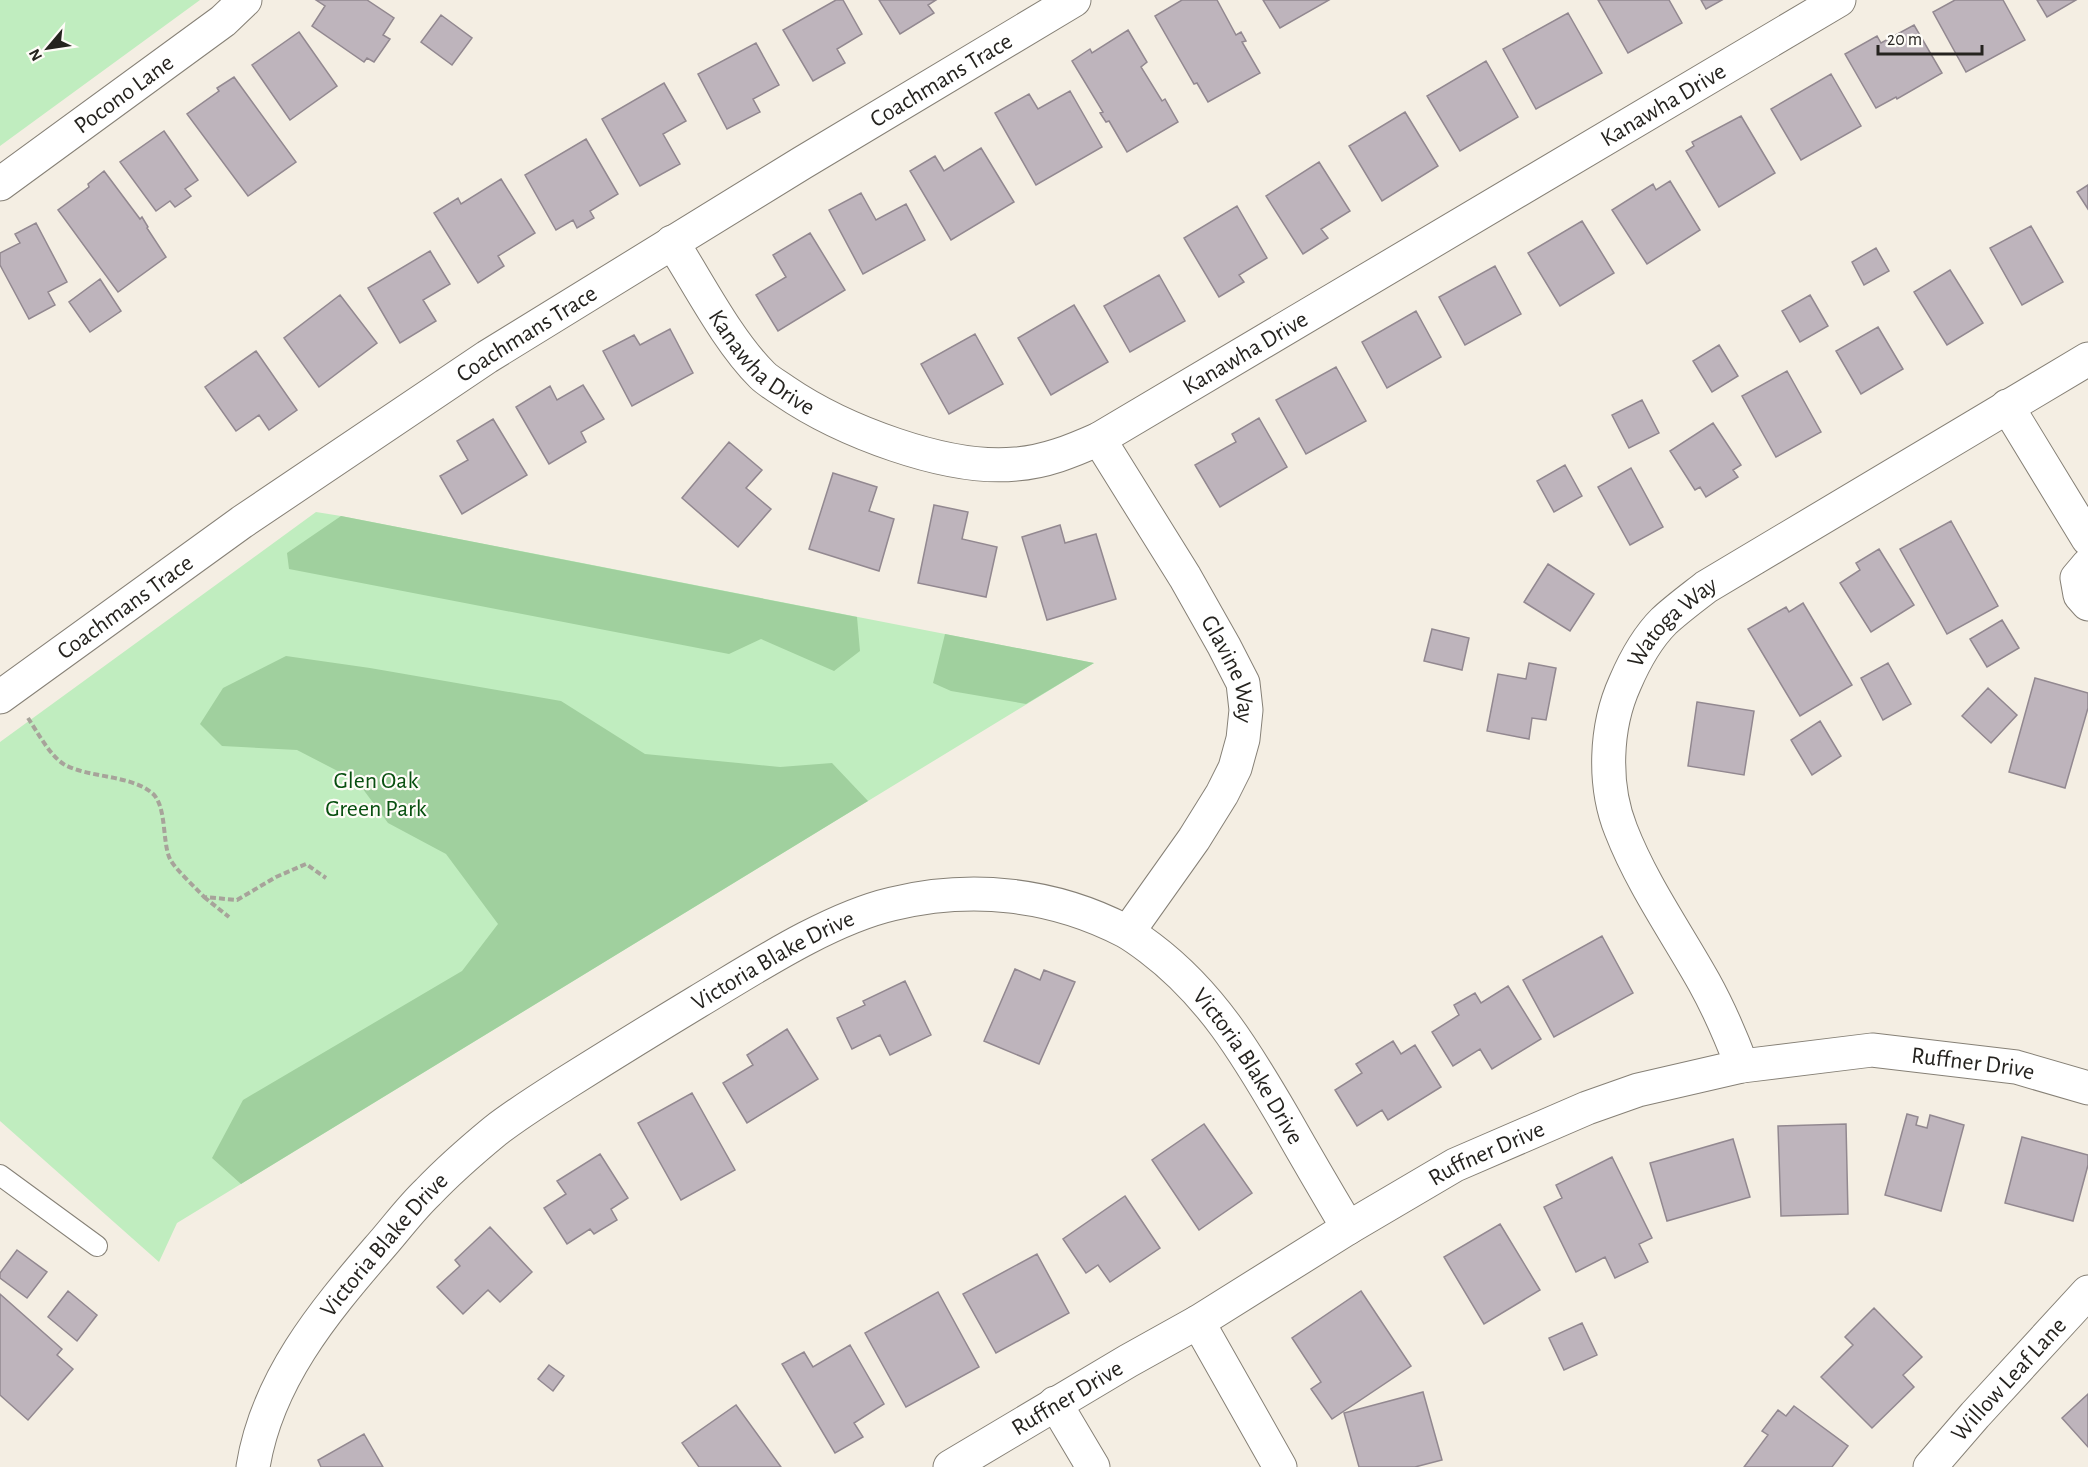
<svg xmlns="http://www.w3.org/2000/svg" width="2088" height="1467" viewBox="0 0 2088 1467" font-family="'Alegreya Sans',sans-serif">
<style>
.green{fill:#c0edbf}
.forest{fill:#a0d09e}
.building{fill:#beb4bc;stroke:#928890;stroke-width:1.5}
.lines{fill:none;stroke-linecap:round;stroke-linejoin:round}
.service-casing{stroke:#868076;stroke-width:22}
.minor-casing{stroke:#868076;stroke-width:35}
.path{stroke:#a7a39a;stroke-width:4;stroke-dasharray:6 3;stroke-linecap:butt}
.service{stroke:#fff;stroke-width:20}
.minor{stroke:#fff;stroke-width:33}
.labels{text-anchor:middle;stroke-width:4.5;stroke-linejoin:round;paint-order:stroke}
.street-label{font-size:24px;fill:#25231f;stroke:#fefcf7}
.park-label{font-size:24px;fill:#074f0f;stroke:#fefcf7}
</style>
<rect width="100%" height="100%" fill="#f4eee3"/>
<!-- green -->
<path class="green" d="M0 0H200L0 146Z
M316 512 341 516 1094 663 177 1223 159 1262 0 1121V742Z"/>
<!-- forest -->
<path class="forest" d="M341 516 857 617 860 651 834 671 761 639 729 654 289 569 287 553Z
M945 634 1094 663 1026 704 951 691 933 683Z
M286 656 370 668 561 701 645 754 780 767 832 763 868 801 241 1184 212 1158 243 1100 462 971 498 924 446 854 388 823 357 781 297 750 222 746 200 724 223 688Z"/>
<!-- building -->
<path class="building" d="M316 0H367L394 18 383 35 390 39 374 62 367 58 364 62 312 26 325 6Z
M836 0H843L862 34 837 49 845 63 813 81 783 30Z
M879 0H936L928 5 934 13 900 34Z
M1182 0H1217L1236 35 1241 32 1246 41 1242 42 1260 73 1208 102 1197 83 1194 84 1155 16Z
M1263 0H1329L1280 28Z
M1598 0H1669L1682 23 1628 53Z
M1701 0H1722L1706 9Z
M1955 0H2003L2025 40 1966 72 1933 12Z
M2037 0H2076L2047 17Z
M1568 13 1602 73 1536 109 1503 49Z
M441 15 472 38 452 65 421 42Z
M1914 25 1942 73 1897 99 1896 97 1876 108 1845 54 1877 36 1881 43Z
M1128 30 1147 62 1141 67 1162 101 1165 99 1178 122 1127 152 1109 121 1106 122 1100 113 1103 112 1072 61 1090 49 1092 53Z
M299 32 337 86 290 120 252 65Z
M756 43 779 85 753 99 760 112 727 129 698 74Z
M1486 61 1518 117 1460 151 1427 96Z
M1831 74 1861 126 1801 160 1771 109Z
M234 77 296 162 248 196 187 114 219 91 217 88Z
M664 83 686 121 663 134 680 164 640 186 602 119Z
M1070 91 1102 147 1036 185 995 113 1029 94 1038 109Z
M1405 112 1438 166 1382 201 1349 146Z
M1741 116 1775 173 1719 207 1686 151 1694 146 1692 142Z
M164 131 198 180 185 189 191 196 175 207 170 201 156 211 120 162Z
M586 139 618 194 590 211 594 218 577 228 573 220 556 230 525 175Z
M981 148 1014 202 951 240 910 171 935 156 944 171Z
M1319 162 1350 211 1321 229 1328 238 1303 254 1266 196Z
M104 171 140 219 142 217 148 227 147 228 166 257 118 292 58 210 89 187 88 184Z
M501 179 535 233 498 256 504 266 478 283 434 213 458 198 461 204Z
M1670 181 1700 230 1647 264 1612 210 1653 184 1656 190Z
M2088 185V209L2077 192Z
M861 193 876 220 906 204 925 240 863 274 829 210Z
M1237 206 1267 258 1239 275 1244 282 1219 297 1184 238Z
M1582 221 1614 273 1560 306 1528 253Z
M36 223 67 282 48 292 55 305 29 319 0 265V253L20 243 15 234Z
M2031 226 2063 282 2022 305 1990 248Z
M810 233 845 290 778 331 756 295 786 277 773 255Z
M1876 248 1889 271 1864 285 1852 262Z
M430 251 450 284 423 300 436 321 400 343 368 288Z
M1495 266 1521 314 1465 345 1439 297Z
M1950 270 1983 323 1947 345 1914 292Z
M1159 275 1185 321 1130 352 1104 306Z
M100 279 121 311 90 332 69 302Z
M340 295 377 343 319 387 284 338Z
M1810 295 1828 326 1800 342 1782 311Z
M1074 305 1108 362 1051 395 1018 338Z
M1416 311 1441 357 1387 388 1362 342Z
M1878 327 1903 369 1861 394 1836 351Z
M670 329 693 373 632 406 603 351 634 335 640 345Z
M975 334 1003 384 949 414 921 364Z
M1719 345 1738 376 1712 392 1693 361Z
M256 351 297 410 269 430 259 415 236 431 205 387Z
M1336 367 1366 421 1306 454 1276 400Z
M1787 371 1821 432 1776 457 1742 396Z
M583 385 604 419 581 432 586 442 549 464 516 407 550 386 557 400Z
M1642 400 1659 433 1629 448 1612 415Z
M1259 418 1287 467 1220 507 1195 465 1236 442 1232 434Z
M493 419 527 475 462 514 440 476 468 460 457 441Z
M1713 423 1741 465 1733 470 1738 477 1706 497 1700 487 1695 490 1670 451Z
M729 442 762 470 746 488 771 509 738 547 682 498Z
M1565 465 1582 496 1554 512 1537 481Z
M1631 468 1663 527 1630 545 1598 487Z
M833 473 877 487 869 511 894 519 879 571 809 549Z
M934 505 968 512 962 539 997 547 986 597 918 583Z
M1951 521 1998 606 1947 634 1900 549Z
M1060 525 1065 543 1096 534 1116 599 1047 620 1022 537Z
M1879 549 1914 605 1871 632 1840 583 1860 570 1856 563Z
M1548 564 1594 594 1570 631 1524 602Z
M1803 603 1852 685 1800 716 1748 629 1786 607 1789 612Z
M2002 620 2019 648 1987 667 1970 639Z
M1432 629 1469 638 1462 670 1424 661Z
M1529 663 1556 668 1546 720 1532 718 1529 739 1487 731 1498 674 1526 679Z
M1888 663 1911 704 1883 720 1861 678Z
M2035 678 2088 693V708L2065 788 2009 772Z
M1988 688 2017 715 1991 743 1962 716Z
M1697 702 1754 711 1744 775 1688 766Z
M1820 721 1841 756 1812 775 1791 740Z
M1602 936 1633 993 1554 1037 1523 980Z
M1015 969 1040 980 1044 970 1075 982 1039 1064 984 1041Z
M905 981 931 1035 890 1055 880 1035 852 1049 837 1018 865 1005 863 1001Z
M1508 986 1541 1039 1492 1069 1480 1049 1453 1066 1432 1032 1459 1015 1454 1005 1475 993 1481 1003Z
M787 1029 818 1079 747 1123 723 1083 753 1065 747 1055Z
M1393 1041 1401 1054 1415 1045 1441 1087 1388 1120 1382 1110 1357 1126 1335 1090 1362 1073 1356 1064Z
M692 1093 735 1170 681 1200 638 1123Z
M1907 1114 1918 1117 1916 1125 1927 1128 1930 1115 1964 1125 1941 1211 1885 1195Z
M1204 1124 1252 1193 1199 1230 1152 1160Z
M1846 1124 1848 1214 1781 1216 1778 1126Z
M2022 1137 2088 1155V1165L2073 1221 2005 1203Z
M1733 1139 1750 1197 1667 1221 1650 1163Z
M600 1154 628 1198 611 1209 617 1220 594 1234 590 1229 567 1244 544 1208 566 1194 557 1181Z
M1612 1157 1652 1238 1639 1244 1648 1262 1615 1278 1605 1257 1576 1272 1544 1207 1562 1198 1556 1185Z
M1125 1196 1160 1248 1110 1282 1098 1265 1086 1273 1063 1239Z
M1500 1224 1540 1290 1484 1324 1444 1257Z
M490 1227 532 1272 500 1302 488 1290 463 1314 437 1287 460 1266 455 1260Z
M17 1250 47 1272 27 1298 0 1278V1273Z
M1037 1254 1069 1313 996 1353 963 1294Z
M68 1291 97 1315 77 1341 48 1317Z
M1361 1291 1411 1366 1332 1419 1311 1389 1321 1382 1292 1338Z
M938 1292 979 1367 906 1407 865 1333Z
M0 1294 62 1349 57 1355 73 1369 28 1420 0 1395Z
M1874 1308 1922 1357 1903 1375 1914 1387 1872 1428 1821 1377 1853 1345 1845 1337Z
M1582 1323 1597 1355 1564 1370 1549 1338Z
M850 1345 884 1404 854 1423 863 1437 835 1453 782 1364 804 1352 813 1367Z
M549 1365 564 1376 553 1391 538 1379Z
M1423 1392 1442 1460 1415 1467H1359L1344 1413Z
M2088 1394V1447L2062 1418Z
M736 1405 781 1467H699L682 1443Z
M1794 1406 1848 1446 1832 1467H1744L1768 1435 1762 1431 1778 1410 1786 1416Z
M364 1434 383 1467H321L318 1460Z"/>
<g class="lines">
<!-- service casing -->
<g class="service-casing">
<path id="service" d="M0 1175 97 1246"/>
</g>
<!-- minor casing -->
<g class="minor-casing">
<g id="minor">
<path id="s1" d="M0 184 223 21 245 0"/>
<path id="s2" d="M672 242C699 284 727 340 762 375 768 381 777 386 784 391 841 430 946 471 1016 464 1045 462 1072 451 1099 439L1839 0"/>
<path d="M2007 406 2088 539"/>
<path id="s3" d="M1099 439 1185 577 1224 646 1243 683 1246 710 1243 739 1235 768 1222 794 1194 839 1128 932"/>
<path d="M2088 565 2077 578 2080 595 2088 604"/>
<path id="s4" d="M0 697 242 522 487 357 802 163 1074 0"/>
<path id="s5" d="M1742 1066C1731 1037 1719 1009 1704 982 1676 932 1642 884 1621 830 1603 785 1605 727 1625 683 1634 662 1647 638 1664 621 1677 609 1692 598 1706 587L2088 359"/>
<path d="M1198 1322 1280 1467"/>
<path d="M1055 1403 1093 1467"/>
<path id="s6" d="M253 1467C267 1380 323 1313 378 1249 395 1230 410 1209 428 1192 448 1171 472 1150 495 1131 518 1113 544 1097 569 1081 612 1054 654 1028 697 1002 754 968 828 919 892 904 971 885 1052 893 1125 931 1134 936 1142 942 1150 948 1211 994 1246 1053 1284 1118 1305 1155 1326 1191 1348 1228"/>
<path id="s7" d="M950 1467 1128 1361 1198 1322 1348 1228 1455 1165 1587 1108 1638 1090 1742 1066 1872 1050 2016 1067 2088 1088"/>
<path id="s8" d="M1930 1467 1975 1415 2088 1292"/>
</g>
</g>
<!-- path -->
<path class="path" d="M28 718C38 733 50 756 65 765 90 778 131 775 152 793 167 805 162 843 170 859 175 869 196 888 204 897L237 900 276 877 306 864 326 878
M204 897 229 917"/>
<!-- service -->
<use href="#service" class="service"/>
<!-- minor -->
<use href="#minor" class="minor"/>
</g>
<g class="labels">
<!-- street labels -->
<g class="street-label">
<text dy="8" stroke="none"><textPath href="#s4" startOffset="1126">Coachmans Trace</textPath></text>
<text dy="8" stroke="none"><textPath href="#s1" startOffset="153">Pocono Lane</textPath></text>
<text dy="8" stroke="none"><textPath href="#s2" startOffset="1178">Kanawha Drive</textPath></text>
<text dy="8" stroke="none"><textPath href="#s4" startOffset="640">Coachmans Trace</textPath></text>
<text dy="8" stroke="none"><textPath href="#s2" startOffset="692">Kanawha Drive</textPath></text>
<text dy="8" stroke="none"><textPath href="#s2" startOffset="152">Kanawha Drive</textPath></text>
<text dy="8" stroke="none"><textPath href="#s4" startOffset="154">Coachmans Trace</textPath></text>
<text dy="8" stroke="none"><textPath href="#s5" startOffset="495">Watoga Way</textPath></text>
<text dy="8" stroke="none"><textPath href="#s3" startOffset="266">Glavine Way</textPath></text>
<text dy="8" stroke="none"><textPath href="#s6" startOffset="748">Victoria Blake Drive</textPath></text>
<text dy="8" stroke="none"><textPath href="#s7" startOffset="1126">Ruffner Drive</textPath></text>
<text dy="8" stroke="none"><textPath href="#s6" startOffset="1305">Victoria Blake Drive</textPath></text>
<text dy="8" stroke="none"><textPath href="#s7" startOffset="622">Ruffner Drive</textPath></text>
<text dy="8" stroke="none"><textPath href="#s6" startOffset="262">Victoria Blake Drive</textPath></text>
<text dy="8" stroke="none"><textPath href="#s8" startOffset="118">Willow Leaf Lane</textPath></text>
<text dy="8" stroke="none"><textPath href="#s7" startOffset="136">Ruffner Drive</textPath></text>
</g>
<!-- park labels -->
<g class="park-label">
<text x="376" y="788">Glen Oak<tspan x="376" dy="28">Green Park</tspan></text>
</g>
</g>
<!-- north arrow -->
<g transform="translate(48 48) rotate(241)" stroke="#fefcf7" stroke-width="4.5" paint-order="stroke">
<path d="M0-4.5L10 22L0 15L-10 22Z" fill="#25231f"/>
<text y="-9" font-size="16" font-weight="bold" text-anchor="middle" fill="#25231f">N</text>
</g>
<!-- scale -->
<path d="M1878 45v9h104v-9" fill="none" stroke="#25231f" stroke-width="3"/>
<text x="1887" y="45" font-size="18" fill="#25231f" stroke="#fefcf7" stroke-width="4.5" paint-order="stroke">20 m</text>
</svg>
